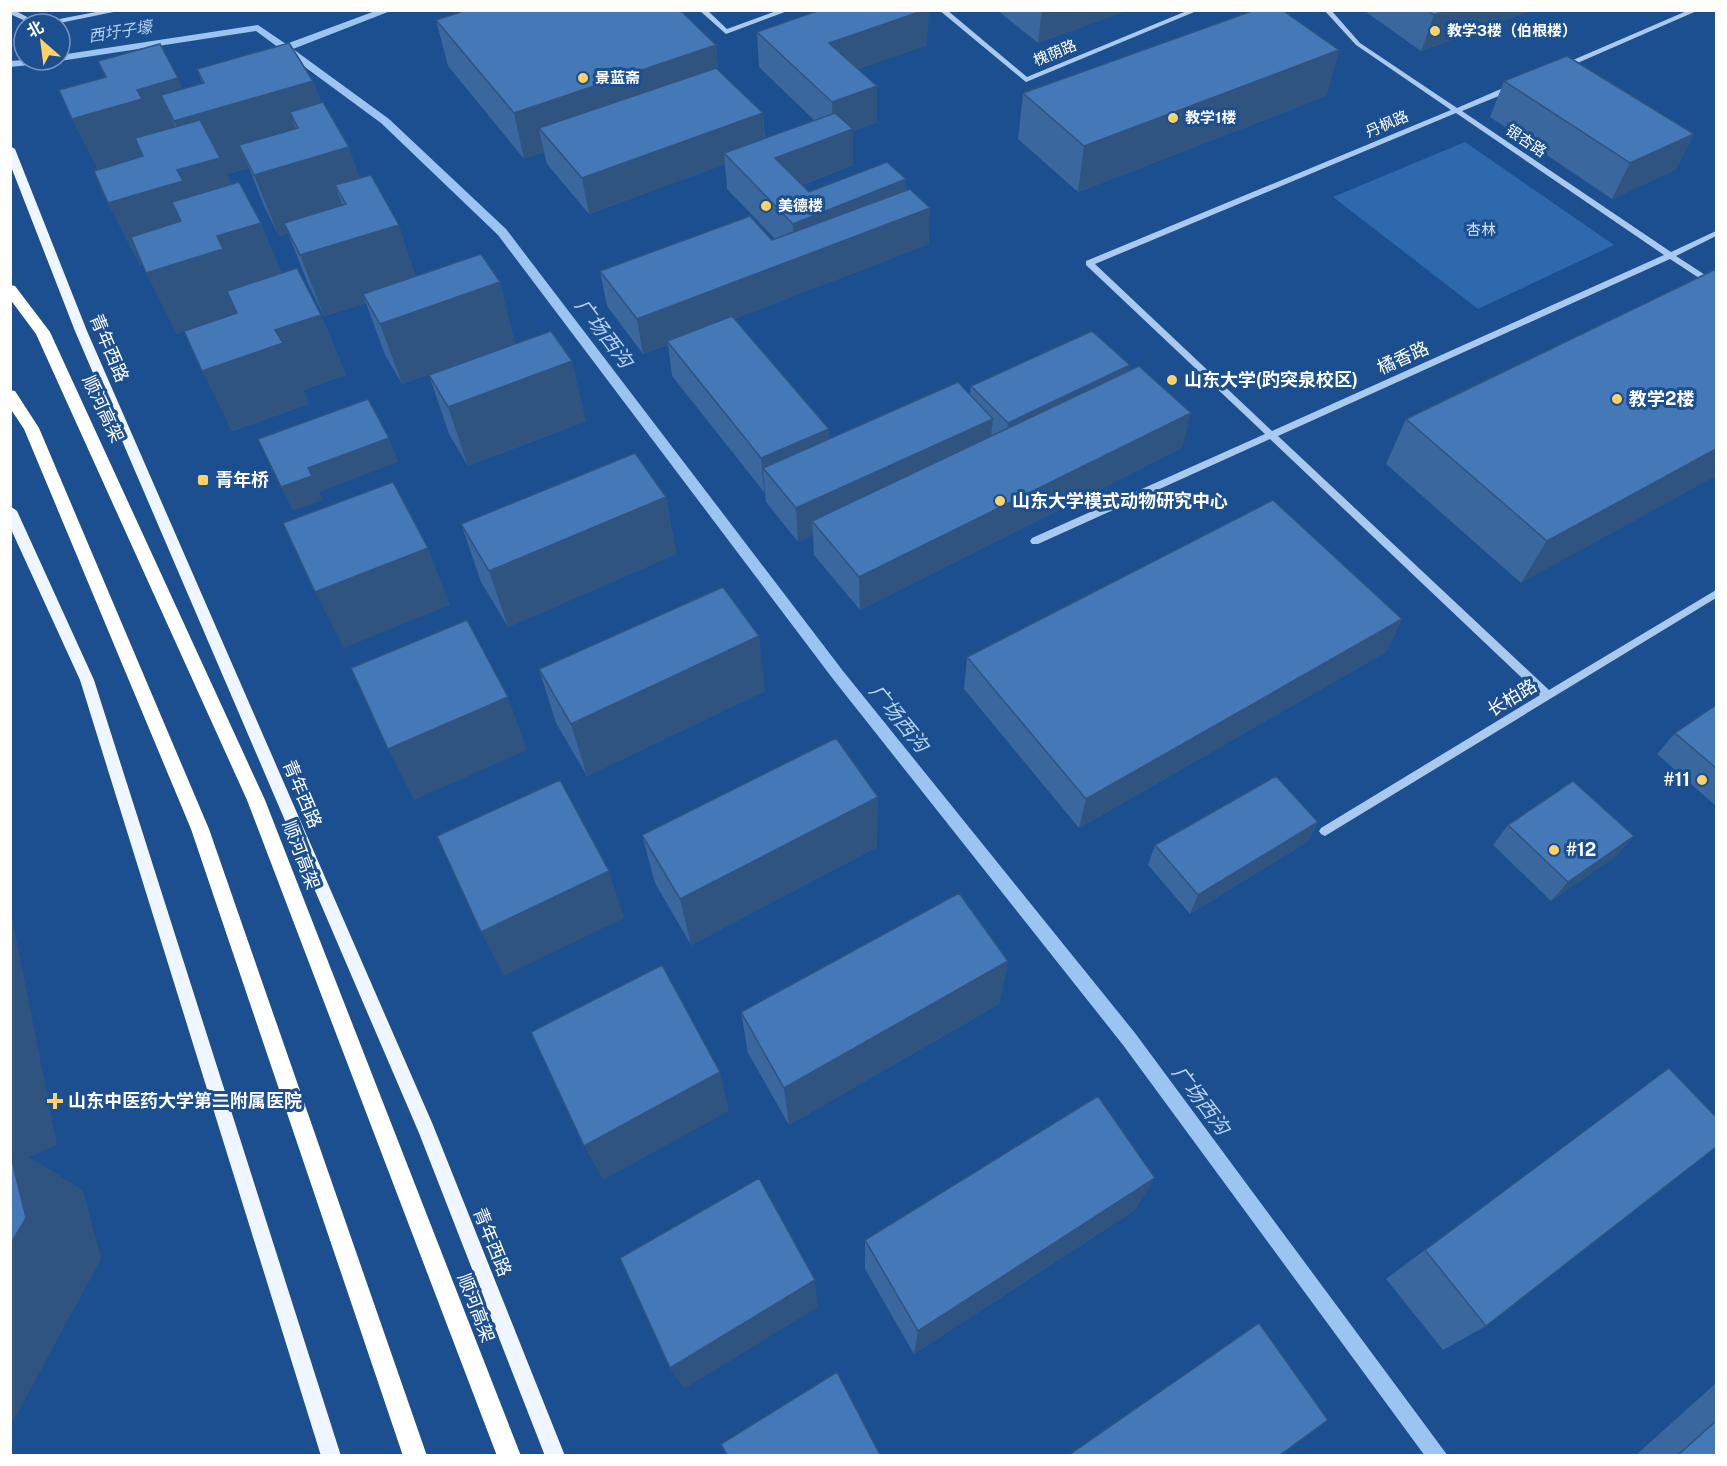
<svg xmlns="http://www.w3.org/2000/svg" width="1727" height="1466" viewBox="0 0 1727 1466" font-family="'Public Sans','Noto Sans SC',sans-serif">
<style>
.green{fill:#2e69ad}
.lines{fill:none;stroke-linecap:round;stroke-linejoin:round}
.stream{fill:#9cc4f0;fill-rule:evenodd}
.minor{fill:#a9c9ee;fill-rule:evenodd}
.major{fill:#f0f6ff;fill-rule:evenodd}
.highway{fill:#fff;fill-rule:evenodd}
.wall{fill:#3a679d}
.shaded-wall{fill:#305480}
.building{fill:#4478b7;stroke:#305480;stroke-width:1.5}
.poi-dot{fill:#ffd166;stroke:#1b4f8f;stroke-width:2}
.labels{text-anchor:middle;stroke-width:6;stroke-linejoin:round;paint-order:stroke}
.far-poi-label{font-size:15px;font-weight:bold;fill:#fff;stroke:#1b4f8f;text-anchor:start}
.far-street-label{font-size:15px;fill:#fff;stroke:#1b4f8f}
.far-park-label{font-size:15px;fill:#cfe3fa;stroke:#1b4f8f}
.far-water-label{font-size:16px;font-style:italic;fill:#b5d3f5;stroke:#1b4f8f}
.street-label{font-size:18px;fill:#fff;stroke:#1b4f8f}
.poi-label{font-size:18px;font-weight:bold;fill:#fff;stroke:#1b4f8f;text-anchor:start}
.water-label{font-size:20px;font-style:italic;fill:#b5d3f5;stroke:#1b4f8f}
</style>
<rect width="100%" height="100%" fill="#1b4f8f"/>
<!-- green -->
<path class="green" d="M1465 142 1614 245 1478 309 1333 197Z"/>
<g class="lines">
<!-- stream -->
<path class="stream" d="M378 10H393L293 49 389 119 506 229 843 671 1135 1033 1448 1456H1425L1123 1045 833 679 498 235 381 123 256 31 60 61 56 60H60V55L258 25 286 44Z
M24 60H54L49 63 10 67V61Z"/>
<!-- minor -->
<path class="minor" d="M10 10H14L40 24H32L10 14Z
M106 10H123L55 24H41L44 22Z
M699 10H707L727 29 779 10H790L726 34Z
M939 10H947L1027 77 1189 10H1199L1026 82Z
M1324 10H1331L1360 43 1457 108 1510 85H1516V89L1462 111 1671 252 1716 231V236L1676 256 1716 282V289L1670 259 1278 436 1549 690 1716 590V598L1325 836 1321 834 1319 831 1321 828 1540 695 1270 439 1038 544H1032L1030 541 1032 538 1265 434 1086 265V261L1451 110 1356 45ZM1456 113 1664 255 1272 431 1095 264Z
M1689 10H1699L1566 68 1559 66Z"/>
<!-- major -->
<path class="major" d="M10 146 15 149 87 331 433 1125 565 1456H545L419 1133 75 331 10 164Z
M10 506 17 511 94 680 341 1456H321L80 680 10 527Z"/>
<!-- highway -->
<path class="highway" d="M10 285 15 286 50 332 265 800 521 1456H497L247 800 36 334 10 299Z
M10 390 15 391 39 428 209 829 427 1456H403L191 829 24 429 10 408Z"/>
</g>
<!-- wall -->
<path class="wall" d="M997 10H1128L1038 43Z
M1363 10H1533L1421 51Z
M436 20 716 45 718 70 763 113 765 139 814 120 759 67 757 32 927 45 858 69 877 122 853 131V165L802 185 809 192 906 179V190L929 244 734 319 829 439 970 395 971 386 1129 371 1182 448 860 610 814 555 813 535 798 542 766 502 765 492H764L672 376 668 345 643 354 607 306 600 271 775 239 727 189 725 164 589 214 547 164 544 152 524 159 448 66Z
M1339 50 1326 96 1078 192 1018 139 1023 93Z
M197 69 313 81 321 103 360 178 416 276 515 343 402 384 385 355 366 303 324 316 308 284 288 233 279 236 264 206 249 168 227 174 231 184 282 273 321 315 346 375 303 390 309 404 232 431 184 331 177 334 142 264 140 265 108 203 98 170 72 119 202 83Z
M1504 81 1694 134 1675 170 1612 199 1490 117Z
M1716 269 1521 583 1386 464 1406 419Z
M429 375 586 421 468 466 449 434Z
M666 497 676 554 508 627 481 582 461 524Z
M1402 619 1386 652 1079 828 964 689 967 657Z
M539 669 765 691 587 776 556 723Z
M1716 705V806L1657 754 1675 733Z
M1318 822 1307 842 1190 914 1148 865 1155 845Z
M1508 825 1634 836 1616 856 1551 901 1493 845Z
M642 835 877 847 691 945 655 883Z
M1008 961 999 1004 789 1125 748 1053 741 1012Z
M1669 1068 1486 1326 1443 1350 1386 1279Z
M1135 1210 914 1354 865 1269V1240Z
M1716 1383V1455H1636Z"/>
<!-- shaded-wall -->
<path class="shaded-wall" d="M925 10H929L927 45 830 79 829 43Z
M1042 10H1128L1038 43Z
M1448 10H1533L1421 51 1434 15Z
M716 45 720 91 539 128 544 152 524 159 514 113Z
M1339 50 1326 96 1078 192 1084 146Z
M178 78 194 115 313 81 334 142 298 128 290 112 304 151 239 145 249 168 227 174 246 219 206 232 211 243 140 265 108 203 177 170 194 165 174 121 161 95 183 145 103 180 72 119 137 90Z
M877 86V122L853 131V165L777 194 775 158 833 137 832 102Z
M763 113 765 149 724 153 725 164 589 214 582 178Z
M1694 134 1675 170 1612 199 1630 163Z
M349 147 370 208 346 204 335 185 346 215 284 223 288 233 279 236 254 175Z
M906 179 905 215 795 259 793 224Z
M930 208 929 244 670 344 667 341 668 345 643 354 637 319Z
M261 223 287 284 237 314 177 334 146 273 217 236Z
M399 225 419 286 363 294 366 303 324 316 300 255Z
M500 282 515 343 402 384 380 324Z
M321 315 346 375 303 390 309 404 232 431 202 371 275 330Z
M572 361 586 421 468 466 448 407Z
M1130 365 1125 389 1005 447 1008 423Z
M1191 413 1182 448 860 610 859 577Z
M993 419 989 453 812 521 813 535 798 542 796 508Z
M829 429 830 464 763 468 765 492H764L761 458Z
M389 438 398 462 319 492 323 500 293 511 281 487 308 468Z
M1716 449V476L1521 583 1547 541Z
M666 497 676 554 508 627 489 571Z
M428 548 450 605 344 648 315 592Z
M1402 619 1386 652 1079 828 1086 799Z
M759 636 765 691 587 776 571 724Z
M508 697 527 750 414 800 388 749Z
M878 797 877 847 691 945 680 899Z
M1318 822 1307 842 1190 914 1198 895Z
M1634 836 1616 856 1551 901 1568 882Z
M609 871 624 918 504 976 481 932Z
M10 907 57 1145 29 1157 83 1190 101 1259 10 1427Z
M1008 961 999 1004 789 1125 784 1088Z
M720 1072 729 1111 603 1180 584 1146Z
M1155 1178 1135 1210 914 1354 918 1331Z
M815 1280 818 1307 684 1389 670 1368Z"/>
<!-- building -->
<path class="building" d="M467 10H680L716 45 514 113 436 20Z
M820 10H925L829 43 877 86 832 102 757 32Z
M1255 10H1282L1339 50 1084 146 1023 93Z
M1426 10H1448L1434 15Z
M289 43 313 81 174 121 161 95 204 83 197 69Z
M160 44 178 78 137 90 142 99 72 119 59 90 106 77 98 61Z
M1567 56 1694 134 1630 163 1504 81Z
M716 68 763 113 582 178 539 128Z
M323 102 349 147 254 175 239 145 298 128 290 112Z
M835 113 853 129 775 158 809 192 887 162 906 179 793 224 724 153Z
M200 120 220 158 177 170 183 181 108 203 94 171 143 156 135 138Z
M371 175 399 225 300 255 284 223 346 204 335 185Z
M239 182 261 223 217 236 223 249 146 273 131 237 181 221 172 202Z
M910 189 930 208 637 319 600 271 750 216 772 240Z
M481 254 500 282 380 324 363 294Z
M297 268 321 315 275 330 283 343 202 371 184 331 237 313 227 291Z
M1716 269V449L1547 541 1406 419Z
M732 316 829 429 761 458 667 341Z
M551 331 572 361 448 407 429 375Z
M1092 331 1130 365 1008 423 971 386Z
M1139 366 1191 413 859 577 812 521Z
M958 382 993 419 796 508 763 468Z
M368 399 389 438 308 468 312 476 281 487 258 439Z
M635 453 666 497 489 571 461 524Z
M393 482 428 548 315 592 283 523Z
M1273 500 1402 619 1086 799 967 657Z
M723 587 759 636 571 724 539 669Z
M467 620 508 697 388 749 351 668Z
M1716 705V768L1675 733Z
M836 738 878 797 680 899 642 835Z
M1276 776 1318 822 1198 895 1155 845Z
M560 780 609 871 481 932 437 836Z
M1573 781 1634 836 1568 882 1508 825Z
M959 893 1008 961 784 1088 741 1012Z
M662 965 720 1072 584 1146 531 1032Z
M1669 1068 1716 1117V1147L1486 1326 1425 1250Z
M1098 1096 1155 1178 918 1331 865 1240Z
M10 1152 26 1218 10 1245Z
M759 1178 815 1280 670 1368 620 1258Z
M1259 1323 1328 1420 1280 1455H1069Z
M837 1372 880 1455H727L721 1444Z
M1716 1421V1455H1678Z"/>
<!-- markers -->
<g class="poi-dot">
<circle cx="1435" cy="31" r="6"/>
<circle cx="583" cy="78" r="6"/>
<circle cx="1173" cy="118" r="6"/>
<circle cx="766" cy="206" r="6"/>
<circle cx="1172" cy="380" r="6"/>
<circle cx="1617" cy="399" r="6"/>
<rect x="197" y="474" width="12" height="12" rx="3"/>
<circle cx="1000" cy="501" r="6"/>
<circle cx="1702" cy="780" r="6"/>
<circle cx="1554" cy="850" r="6"/>
<path d="M52 1092h6v6h6v6h-6v6h-6v-6h-6v-6h6z"/>
</g>
<g class="labels">
<!-- far-poi labels -->
<g class="far-poi-label">
<text x="1447" y="36">教学3楼（伯根楼）</text>
<text x="595" y="83">景蓝斋</text>
<text x="1185" y="123">教学1楼</text>
<text x="778" y="211">美德楼</text>
</g>
<!-- far-street labels -->
<g class="far-street-label">
<text transform="translate(1055 53) rotate(-22)" y="5">槐荫路</text>
<text transform="translate(1387 124) rotate(-23)" y="5">丹枫路</text>
<text transform="translate(1526 141) rotate(34)" y="5">银杏路</text>
</g>
<!-- far-park labels -->
<g class="far-park-label">
<text x="1481" y="235">杏林</text>
</g>
<!-- far-water labels -->
<g class="far-water-label">
<text transform="translate(120 31) rotate(-9)" y="6">西圩子壕</text>
</g>
<!-- street labels -->
<g class="street-label">
<text transform="translate(109 348) rotate(67)" y="6">青年西路</text>
<text transform="translate(1403 358) rotate(-24)" y="6">橘香路</text>
<text transform="translate(103 409) rotate(65)" y="6">顺河高架</text>
<text transform="translate(1512 698) rotate(-31)" y="6">长柏路</text>
<text transform="translate(302 794) rotate(67)" y="6">青年西路</text>
<text transform="translate(301 855) rotate(69)" y="6">顺河高架</text>
<text transform="translate(492 1242) rotate(68)" y="6">青年西路</text>
<text transform="translate(476 1308) rotate(69)" y="6">顺河高架</text>
</g>
<!-- poi labels -->
<g class="poi-label">
<text x="1184" y="386">山东大学(趵突泉校区)</text>
<text x="1629" y="405">教学2楼</text>
<text x="215" y="486">青年桥</text>
<text x="1012" y="507">山东大学模式动物研究中心</text>
<text x="1690" y="786" text-anchor="end">#11</text>
<text x="1566" y="856">#12</text>
<text x="68" y="1107">山东中医药大学第二附属医院</text>
</g>
<!-- water labels -->
<g class="water-label">
<text transform="translate(604 333) rotate(53)" y="7">广场西沟</text>
<text transform="translate(899 718) rotate(51)" y="7">广场西沟</text>
<text transform="translate(1201 1100) rotate(53)" y="7">广场西沟</text>
</g>
</g>
<!-- border -->
<rect width="1727" height="1466" fill="none" stroke="#ffffff" stroke-width="24"/>
<!-- north arrow -->
<g transform="translate(42 42) rotate(332)"><circle r="28" fill="#1b4f8f" stroke="#7695bc" stroke-width="1.5"/>
<path d="M0-4.5L10 22L0 15L-10 22Z" fill="#ffd166"/>
<text y="-9" font-size="16" font-weight="bold" text-anchor="middle" fill="#ffffff">北</text>
</g>
</svg>
